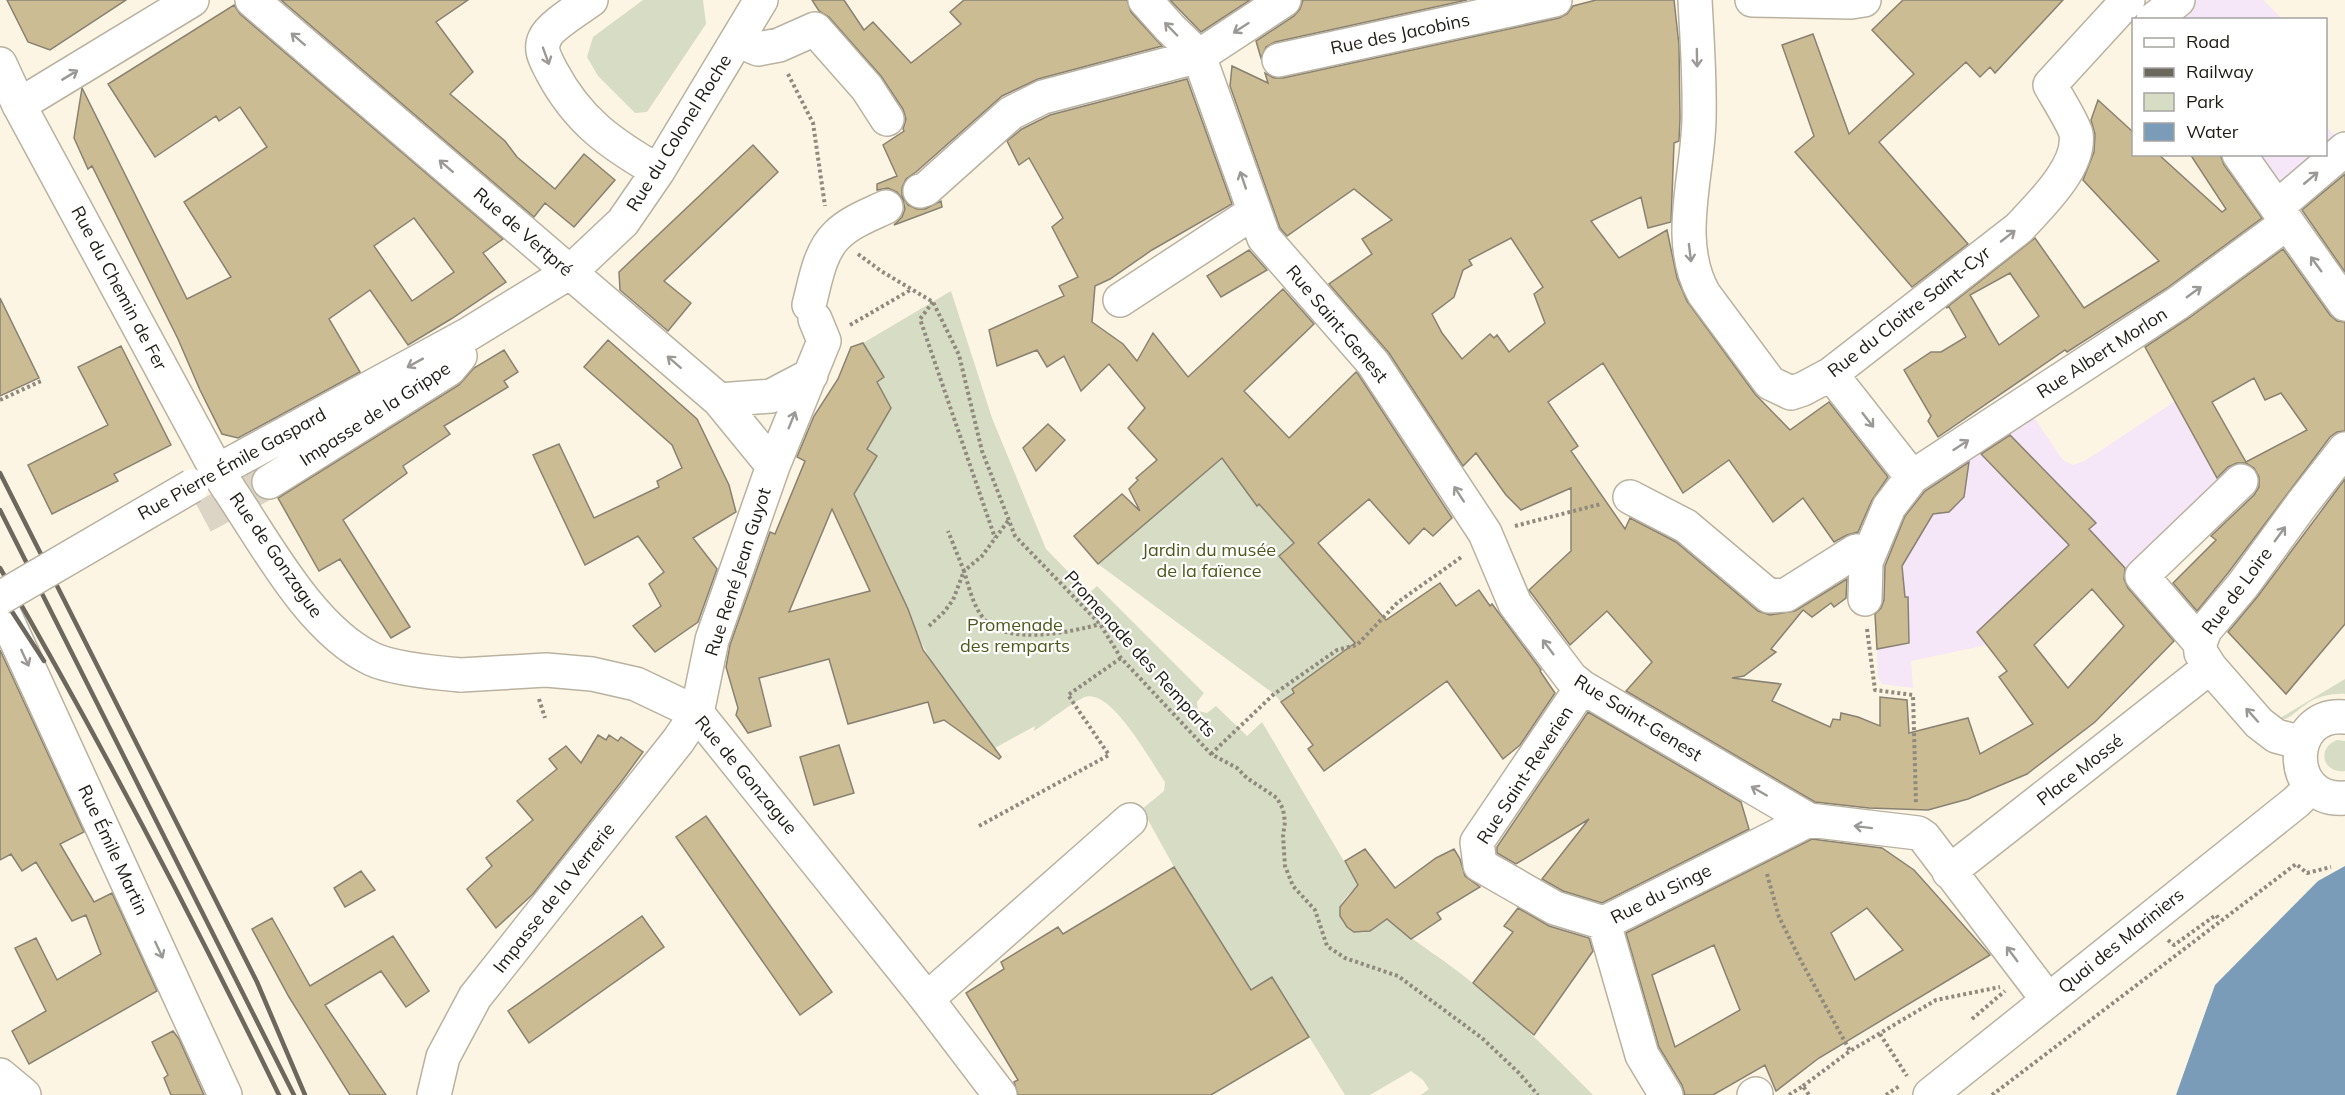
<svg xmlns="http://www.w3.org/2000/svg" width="2345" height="1095" viewBox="0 0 2345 1095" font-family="Mulish,sans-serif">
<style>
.education{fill:#f5e6f8}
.green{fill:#d7ddc4}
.water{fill:#7a9cb8}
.building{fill:#ccbc94;stroke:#898272;stroke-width:1.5;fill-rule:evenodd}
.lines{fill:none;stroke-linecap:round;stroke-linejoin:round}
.minor-tunnel{stroke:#dcd4c4;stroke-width:33;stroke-dasharray:33 16;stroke-linecap:butt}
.minor-casing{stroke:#b9b2a1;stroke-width:36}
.major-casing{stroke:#b9b2a1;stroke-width:36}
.path{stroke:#908a7e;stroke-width:4;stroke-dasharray:3 3;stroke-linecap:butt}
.minor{stroke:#fff;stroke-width:33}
.major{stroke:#fff;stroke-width:33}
.rail{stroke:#6d685e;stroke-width:4.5}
.major-bridge-casing{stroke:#b9b2a1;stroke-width:36;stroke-linecap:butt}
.major-bridge{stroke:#fff;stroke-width:33}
.oneway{stroke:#9a9996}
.labels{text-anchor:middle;stroke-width:4.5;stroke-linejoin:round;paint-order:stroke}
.street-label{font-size:18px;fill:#1f1c16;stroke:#fff}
.park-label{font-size:18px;fill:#4e591b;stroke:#fff}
</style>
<rect width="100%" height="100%" fill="#fdf5e3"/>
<!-- education -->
<path class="education" d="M2197 0H2263L2282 19 2172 20Z
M2326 126 2341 142 2291 185 2278 184 2257 155 2326 154Z
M2201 384 2246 463 2124 597 2115 616 2100 599 2107 593 2098 583 2004 666 1986 645 1911 661 1913 688 1882 684 1878 677 1874 577 1904 505 1933 478 2033 416 2063 460 2073 465 2084 461 2097 453Z"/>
<!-- green -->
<path class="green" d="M643 0H703L706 24 647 112 635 113 598 76 587 57 593 37Z
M951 291 992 418 1046 549 1089 593 1097 586 1204 693 1197 702 1198 711 1207 713 1216 706 1247 736 1262 722 1358 885C1352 891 1343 899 1340 907 1336 922 1353 936 1367 932 1374 930 1380 923 1386 918 1415 943 1447 961 1475 985 1517 1019 1555 1056 1593 1095H1421L1429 1089 1423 1080 1411 1071 1370 1095H1345L1272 977 1250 990 1174 867 1142 809 1164 791 1165 782C1152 764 1112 688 1085 697 1071 703 1048 722 1034 731L1035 726 995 748 932 663 917 634 854 494 877 456 867 449 891 409 876 399 884 394 877 382 884 377 863 343Z
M1226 454 1257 505 1265 499 1283 531 1294 543 1279 557 1357 645 1341 653 1292 689 1294 693 1281 702 1274 694 1098 564Z
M2345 679V694C2331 693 2315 697 2304 706 2293 713 2289 721 2275 721Z
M2337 740 2345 741V771C2323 774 2316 748 2337 740Z"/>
<!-- water -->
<path class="water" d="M2345 866V1095H2176L2215 985 2318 881Z"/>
<!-- building -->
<path class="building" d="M7 0H126L50 50 28 42Z
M281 0H468L436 22 473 72 450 94 505 141 517 157 555 189 584 154 615 180 574 227 545 203 534 217Z
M812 0H844L864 30 873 22 911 63 961 24 950 12 964 0H1127L1131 12 1162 46 1038 79 1002 96 916 172 906 179 902 188V196L908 205 917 209H925L941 201 942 207 894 225 902 217 905 209 903 200 897 192 888 188 877 190V184L897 176 883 145 904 131 903 129 906 119 903 109 881 76 829 17 819 11Z
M1170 0H1250L1201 32Z
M1303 0H1467L1275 42 1266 47 1261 58 1256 41 1294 16 1300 9Z
M1596 0H1674L1679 45 1680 118 1679 141 1674 143 1671 222 1648 228 1641 197 1591 221 1619 258 1667 230 1677 278 1687 301 1755 394 1790 430 1829 402 1888 477 1872 500 1858 532 1847 535 1834 542 1803 498 1773 522 1729 460 1683 493 1603 363 1548 402 1578 446 1571 451 1625 529 1630 518 1676 542 1758 611 1770 615 1795 611 1847 579 1846 598 1834 607 1831 603 1812 617 1803 610 1771 649 1776 652 1744 676 1732 678 1781 684 1772 701 1830 727 1833 719 1840 720 1841 713 1858 717 1880 726V697L1907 700 1909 733 1968 718 1980 754 2033 724 1999 677 2007 671 1977 632 2069 545 1981 454 2010 435 2096 523 2089 529 2125 568 2124 579 2128 588 2174 641 2095 722 2027 774 1968 799 1928 810 1869 808 1815 802 1626 691 1652 662 1607 611 1570 645 1529 590 1571 551V488L1521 510 1506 495 1476 453 1463 466 1389 353 1329 284 1372 254 1362 239 1392 220 1354 189 1287 236 1280 228 1230 86 1232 66 1268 83 1265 73 1274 78H1283L1559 18 1567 14 1573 6ZM1511 238 1543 287 1534 294 1545 323 1509 352 1497 335 1494 338 1490 334 1462 359 1442 333 1432 314 1454 297 1463 270 1472 265 1469 260ZM2092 589 2124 626 2068 688 2034 645Z
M1903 0H2063L1995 73 1990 67 1980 77 1966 62 1879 142 1968 244 1912 287 1795 152 1814 136 1782 45 1813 34 1849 134 1914 74 1872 30Z
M234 5 240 14 503 239 483 253 506 282 451 319 408 345 370 290 329 319 360 372 238 438 222 434 200 390 178 339 92 166 88 169 74 138 82 88 187 299 231 277 184 202 267 147 240 107 219 121 216 116 155 157 108 84ZM414 218 454 272 412 301 374 246Z
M1187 79 1232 204 1152 250 1110 279 1095 286 1092 322 1123 344 1137 361 1153 333 1188 377 1283 289 1314 324 1244 391 1289 438 1356 372 1358 374 1452 518 1433 536 1424 528 1409 544 1369 499 1318 543 1386 620 1440 583 1456 606 1479 590 1490 606 1492 604 1541 670 1540 671 1555 693 1520 745 1503 759 1447 681 1324 771 1308 749 1313 745 1281 702 1294 693 1292 689 1355 643 1279 556 1294 543 1259 504 1257 506 1222 458 1098 564 1074 536 1122 494 1140 511 1129 489 1138 480 1136 478 1157 460 1128 428 1145 408 1109 364 1081 391 1064 356 1047 367 1037 350 997 366 989 330 1064 296 1059 286 1078 277 1052 227 1063 218 1029 158 1019 165 1007 141 1022 129 1050 115Z
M2098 100 2133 132V154H2158L2222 212 2226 209 2190 154H2220L2224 165 2262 218 2167 288 2067 352 2065 350 1938 437 1928 421 1931 416 1904 370 1931 352H1941L1966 337 1949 307 1946 308 2035 238 2084 308 2159 261 2083 180 2094 152 2095 134 2091 120ZM2010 273 2039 316 1999 345 1970 295Z
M753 145 778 172 664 281 691 303 668 331 620 290 619 272Z
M2345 174V272L2302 210Z
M2283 249 2330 315 2337 321 2345 322V431L2337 432 2330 437 2228 573 2197 611 2173 583 2216 540 2211 536 2254 495 2259 487V477L2254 468 2246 463H2237L2228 467 2217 478 2145 347 2189 318ZM2254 378 2265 400 2281 393 2307 430 2246 462 2212 402Z
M1249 250 1267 270 1221 297 1207 276Z
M0 298 39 378 0 396Z
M608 340 697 419 729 485 736 512 693 538 717 569 698 622 655 652 633 626 661 606 649 584 664 572 638 536 585 565 533 455 559 444 594 518 659 487 657 481 682 468 672 445 584 367Z
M863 343 884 377 877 382 891 408 867 449 877 456 854 494 908 609 923 650 1001 757 999 759 944 720 934 723 928 702 848 724 829 659 759 678 771 726 748 733 736 715 738 708 726 667 730 645 770 532 775 534 805 461 797 457 814 416 838 379 851 347ZM832 509 870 591 789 612Z
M121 346 171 445 114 474 118 481 52 514 28 465 108 425 78 367Z
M504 350 518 372 504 381 508 387 444 426 450 434 403 466 407 473 343 520 410 627 391 638 340 559 319 571 278 498 459 385 474 368Z
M1048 424 1065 440 1036 471 1023 448Z
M1969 462 1964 497 1949 512 1933 514 1902 566 1905 597H1908L1909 643 1877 649 1875 614 1881 608 1884 600 1885 566 1905 516 1925 491Z
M2345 479V624L2286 694 2228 632 2258 596Z
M0 650 84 832 60 844 94 902 112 893 157 991 29 1064 12 1031 46 1011 15 948 36 938 57 980 101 954 86 915 72 921 36 862 22 871 11 854 0 860Z
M1588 712 1741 802 1749 829 1602 903 1563 891 1542 879 1589 819 1516 864 1497 853V847Z
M598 735 606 740 609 735 618 741 621 737 643 752 621 782 533 894 496 928 467 889 492 866 486 858 533 820 517 801 557 769 549 759 566 746 581 763Z
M839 745 854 793 814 805 800 757Z
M706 816 832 992 800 1015 676 837Z
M1812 839 1882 848 1914 870 1990 955 1819 1058 1776 1091 1765 1065 1713 1095H1685L1682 1085 1659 1047 1626 933ZM1867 908 1903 950 1855 980 1831 933ZM1714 945 1740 1010 1675 1047 1652 975Z
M1365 849 1395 888 1436 858 1454 849 1460 859 1465 876 1480 887 1437 913 1441 919 1411 939 1387 919 1370 931 1354 932 1347 927 1340 916V907L1358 885 1345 861Z
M1174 867 1251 990 1272 977 1309 1037 1211 1095H1018L1014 1082 1018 1080 966 993 1004 969 1001 962 1058 927 1063 934Z
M361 871 375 890 345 907 334 888Z
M1518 908 1549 926 1589 938 1593 951 1534 1035 1473 983 1513 932 1504 926Z
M642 916 664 947 529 1043 508 1011Z
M272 918 310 986 393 936 429 991 406 1007 381 971 325 1005 386 1095H350L289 997 252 929Z
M173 1031 179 1039 204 1095H171L164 1078 168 1075 152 1042Z"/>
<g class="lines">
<!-- minor-tunnel -->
<path class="minor-tunnel" d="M203 517 269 482"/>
<!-- minor casing -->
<g class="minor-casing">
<path id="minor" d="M252 0 719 400 773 466
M591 0C580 8 550 26 545 38 539 50 546 60 552 72 578 121 611 144 658 171
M1145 0 1170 28 1199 56 1264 238 1373 363 1485 533 1515 604 1571 678 1582 687 1809 820 1918 833 1924 837 2048 1000
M1695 0C1697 39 1700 79 1699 119 1698 177 1674 241 1704 294L1770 383 1791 393 1803 389 1831 374 2019 228C2039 206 2081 167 2076 134 2074 124 2056 96 2050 85L2128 0
M1752 0 1851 2 1864 0
M2153 20 2178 0
M737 40 758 49 779 45 815 29 867 88 887 119
M1279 60 1555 0
M19 105 192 0
M2239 154 2345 304
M920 191 926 189 1011 113 1043 97 1199 56 1284 0
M2277 207 2345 149
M1120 300 1254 212
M809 305C815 283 819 252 837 235 850 222 869 215 886 207
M1831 374 1912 477
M719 400 771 396 811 375
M217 471 467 335 570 272 623 222 658 171 761 0
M269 482 449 369 460 356
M1630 497 1686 526 1769 596 1786 595 1856 551H1870
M1865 599 1866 562 1889 507 1912 477 2178 303 2287 223
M0 605 225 1095
M2200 643 2142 576 2241 481
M1582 687 1477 842 1480 865 1555 908 1604 923 1809 820
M2302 743 2276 736 2259 723 2210 667 2201 653 2200 643 2205 630 2243 585 2302 504 2345 449
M1949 872 2210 667
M1604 923 1642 1055 1666 1095
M927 999 1130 820
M0 1075 24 1095
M434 1095 443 1057 475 997 678 741 697 713 712 640 773 466 824 341 815 319
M1754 1095 1756 1094"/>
</g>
<!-- major casing -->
<g class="major-casing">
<path id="major" d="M0 64 19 105 217 471 229 489
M461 675 546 670 592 674 636 684 697 713 927 999 1000 1095
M2345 717C2286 711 2285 803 2345 798
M1930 1095 2296 802 2311 787"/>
</g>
<!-- path -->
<path class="path" d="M788 74 813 123 825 206
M858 254 881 271 933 302 959 355 982 451 1015 536 1100 624 1121 658 1211 754 1237 768 1247 778 1277 798 1283 809 1285 822 1283 836 1285 866 1293 886 1315 910 1327 946 1345 958 1398 976 1482 1038 1519 1073 1538 1095
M933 302 920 319 995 538
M850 325 912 289
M0 400 41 381
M1008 521 982 556 964 571C969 587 973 606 984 619 1005 646 1072 632 1100 624
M1515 526 1601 504
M929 626 944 612 953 600 964 571 948 531
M1867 629 1875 690 1913 695 1916 804
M539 699 545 718
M1211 754 1274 694 1337 650 1357 645 1398 602 1463 556
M979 826 1109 755 1068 695 1121 658
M1767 874 1779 917 1801 961 1850 1051 1936 1000 2000 987
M2168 940 2174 945 2216 915 2220 920
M1972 1019 2005 991
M1880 1034 1907 1076
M1803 1086 1850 1051
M1789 1095 1803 1086 1809 1095
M1886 1095 1901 1085
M1992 1095 2296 864 2307 873 2331 867"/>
<!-- minor -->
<use href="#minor" class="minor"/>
<!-- major -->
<use href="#major" class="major"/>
<!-- rail -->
<path class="rail" d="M0 473 257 982 305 1095
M0 510 294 1095
M0 568C99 739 192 916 279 1095
M0 593 44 661"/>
<!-- major-bridge casing -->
<g class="major-bridge-casing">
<path id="major-bridge" d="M229 489C266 544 311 630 372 659 393 669 437 673 461 675
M0 598 192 486"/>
</g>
<!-- major-bridge -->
<use href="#major-bridge" class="major-bridge"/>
</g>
<!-- one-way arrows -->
<defs><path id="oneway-shaft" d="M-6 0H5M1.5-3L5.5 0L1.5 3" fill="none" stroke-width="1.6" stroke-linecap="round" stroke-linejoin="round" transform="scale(1.5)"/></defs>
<g class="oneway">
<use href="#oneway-shaft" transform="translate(1241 28) rotate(147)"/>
<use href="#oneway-shaft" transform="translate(1171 29) rotate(-134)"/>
<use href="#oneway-shaft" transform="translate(298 39) rotate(-139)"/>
<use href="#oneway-shaft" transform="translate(546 56) rotate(70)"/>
<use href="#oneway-shaft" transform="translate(1697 58) rotate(89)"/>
<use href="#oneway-shaft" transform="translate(70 75) rotate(-31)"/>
<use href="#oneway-shaft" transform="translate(446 166) rotate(-139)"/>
<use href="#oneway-shaft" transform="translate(2311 178) rotate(-40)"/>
<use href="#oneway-shaft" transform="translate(1243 180) rotate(-109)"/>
<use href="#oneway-shaft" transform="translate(2008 236) rotate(-38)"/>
<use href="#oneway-shaft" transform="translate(1690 253) rotate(83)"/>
<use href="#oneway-shaft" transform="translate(2316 264) rotate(-126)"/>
<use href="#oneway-shaft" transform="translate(2194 292) rotate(-36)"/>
<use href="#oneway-shaft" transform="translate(674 362) rotate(-139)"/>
<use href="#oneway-shaft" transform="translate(415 363) rotate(151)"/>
<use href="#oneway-shaft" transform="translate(792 420) rotate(-68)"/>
<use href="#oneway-shaft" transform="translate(1868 420) rotate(52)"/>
<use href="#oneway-shaft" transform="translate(1961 445) rotate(-33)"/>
<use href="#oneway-shaft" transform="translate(1459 494) rotate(-123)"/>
<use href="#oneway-shaft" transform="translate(2280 534) rotate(-54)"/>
<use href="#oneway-shaft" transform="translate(1548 647) rotate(-127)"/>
<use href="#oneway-shaft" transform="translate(25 658) rotate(65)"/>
<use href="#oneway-shaft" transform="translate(2252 715) rotate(-132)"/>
<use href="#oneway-shaft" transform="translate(1759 791) rotate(-150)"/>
<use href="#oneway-shaft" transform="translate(1863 827) rotate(-173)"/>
<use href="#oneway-shaft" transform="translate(159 950) rotate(65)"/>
<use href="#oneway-shaft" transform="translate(2012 954) rotate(-127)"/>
</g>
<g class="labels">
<!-- street labels -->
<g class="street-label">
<text transform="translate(1400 34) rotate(-12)" y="6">Rue des Jacobins</text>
<text transform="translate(679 133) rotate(-58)" y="6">Rue du Colonel Roche</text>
<text transform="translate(523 232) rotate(41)" y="6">Rue de Vertpré</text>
<text transform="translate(119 288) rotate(62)" y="6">Rue du Chemin de Fer</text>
<text transform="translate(1909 312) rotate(-38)" y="6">Rue du Cloitre Saint-Cyr</text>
<text transform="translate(1337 324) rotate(50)" y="6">Rue Saint-Genest</text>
<text transform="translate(2102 353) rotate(-33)" y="6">Rue Albert Morlon</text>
<text transform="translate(375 414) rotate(-33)" y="6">Impasse de la Grippe</text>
<text transform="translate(232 464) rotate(-29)" y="6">Rue Pierre Émile Gaspard</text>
<text transform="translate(276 555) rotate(55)" y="6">Rue de Gonzague</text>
<text transform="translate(738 572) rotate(-72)" y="6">Rue René Jean Guyot</text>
<text transform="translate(2237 591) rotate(-53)" y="6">Rue de Loire</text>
<text transform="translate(1140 654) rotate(48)" y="6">Promenade des Remparts</text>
<text transform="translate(1638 718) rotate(32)" y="6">Rue Saint-Genest</text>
<text transform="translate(2080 770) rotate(-38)" y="6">Place Mossé</text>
<text transform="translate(746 775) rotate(50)" y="6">Rue de Gonzague</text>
<text transform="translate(1525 775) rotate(-57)" y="6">Rue Saint-Reverien</text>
<text transform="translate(113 850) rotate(65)" y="6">Rue Émile Martin</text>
<text transform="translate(1661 894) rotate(-27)" y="6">Rue du Singe</text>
<text transform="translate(554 898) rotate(-52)" y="6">Impasse de la Verrerie</text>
<text transform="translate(2121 941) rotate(-39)" y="6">Quai des Mariniers</text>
</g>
<!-- park labels -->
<g class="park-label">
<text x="1209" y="556">Jardin du musée<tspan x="1209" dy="21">de la faïence</tspan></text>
<text x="1015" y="631">Promenade<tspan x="1015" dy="21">des remparts</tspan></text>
</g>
</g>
<!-- legend -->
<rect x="2132" y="18" width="195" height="138" fill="#ffffff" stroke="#a5a4a2" stroke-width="1.5"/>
<rect x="2144" y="38" width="30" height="9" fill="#ffffff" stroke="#a5a4a2" stroke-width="1.5"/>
<text x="2186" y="48" font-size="18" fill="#1f1c16">Road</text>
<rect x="2144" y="68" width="30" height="9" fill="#6d685e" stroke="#a5a4a2" stroke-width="1.5"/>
<text x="2186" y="78" font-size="18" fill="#1f1c16">Railway</text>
<rect x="2144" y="93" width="30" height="18" fill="#d7ddc4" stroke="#a5a4a2" stroke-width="1.5"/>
<text x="2186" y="108" font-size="18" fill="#1f1c16">Park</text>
<rect x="2144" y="123" width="30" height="18" fill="#7a9cb8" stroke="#a5a4a2" stroke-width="1.5"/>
<text x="2186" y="138" font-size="18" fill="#1f1c16">Water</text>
</svg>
